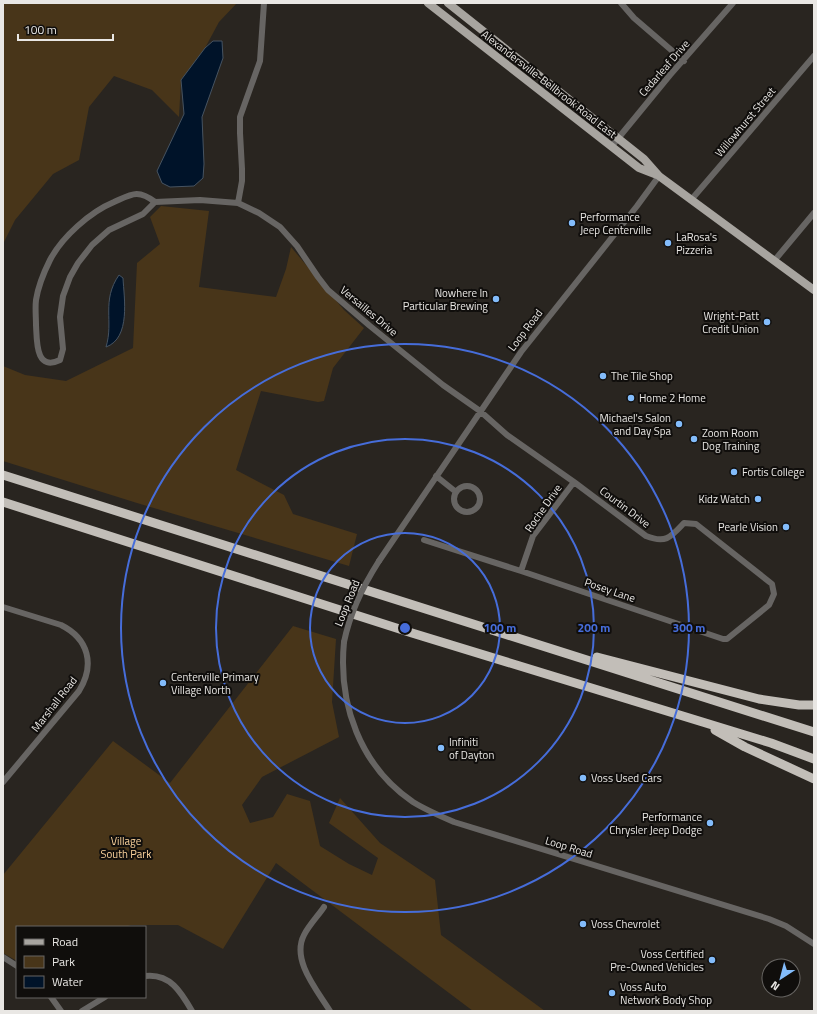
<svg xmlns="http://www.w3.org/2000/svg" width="817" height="1014" viewBox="0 0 817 1014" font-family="'Titillium Web',sans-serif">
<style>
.green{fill:#483519}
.water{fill:#001329;stroke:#465361}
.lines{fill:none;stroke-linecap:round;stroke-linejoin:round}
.minor{stroke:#676563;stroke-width:6}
.major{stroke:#a8a5a0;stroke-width:8}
.highway{stroke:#c2beb8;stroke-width:9}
.minor-bridge{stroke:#676563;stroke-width:6}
.ring{fill:none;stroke:#466dda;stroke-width:2}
.poi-dot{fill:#83bcfb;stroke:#100e0c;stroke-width:1.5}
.labels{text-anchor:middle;stroke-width:4;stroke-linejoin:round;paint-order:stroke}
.street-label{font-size:11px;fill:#e9e7e4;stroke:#100e0c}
.poi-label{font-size:11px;fill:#e9e7e4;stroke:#100e0c;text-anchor:start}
.park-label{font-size:11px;fill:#fdd49d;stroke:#100e0c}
.centre{fill:#466dda;stroke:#100e0c;stroke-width:2}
.ring-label{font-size:12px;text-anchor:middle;font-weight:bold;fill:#466dda;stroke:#100e0c;stroke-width:4;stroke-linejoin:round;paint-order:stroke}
</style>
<rect width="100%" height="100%" fill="#292520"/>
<!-- green -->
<path class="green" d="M3 3H237L219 22 205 48 181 80 179 117 152 90 114 76 89 107 79 160 53 174 15 220 3 244Z
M161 206 209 211 199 287 276 297 286 269 291 247 344 310 364 328 333 368 324 401 318 402 261 391 236 470 284 495 293 514 357 534 349 566 137 503 3 461V366L25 375 66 381 133 348 137 263 160 244 150 217Z
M293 626 336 639 332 702 339 737 262 777 242 805 250 823 273 817 287 794 310 801 320 846 349 864 372 875 378 858 329 823 340 798 380 843 435 880 441 935 545 1011H473L276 863 223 949 178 925H131L125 927H17V961L3 953V875L113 741 170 783Z"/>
<!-- water -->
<path class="water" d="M213 41H222L223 58 202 117 204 164 203 178 194 186 170 187 162 183 157 171 184 114 181 80 205 48Z
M119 275 123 278C124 298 131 338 106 347 114 321 101 301 119 275Z"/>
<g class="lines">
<!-- minor -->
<path class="minor" d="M264 3 260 61 240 117V133L242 169V181L238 203 259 213 280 227 297 246 318 277 328 290 370 326 443 385 480 411 507 435 574 482 646 536C666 544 671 537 684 523L696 524 772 584 774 594 769 605 727 639H723L521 571 424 540
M621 3 634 18 684 61
M611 147 670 75 733 3
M691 200 814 56
M155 202C138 189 132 194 114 202 90 212 62 237 50 260 44 272 38 287 36 300 35 308 36 317 36 325 37 340 35 372 60 360L63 349 60 317 63 296 70 277 78 263 92 245 109 230 143 214 155 202 200 200 238 203
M774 261 814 213
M436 476 456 492
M454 499a13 13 0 1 1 26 0a13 13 0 1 1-26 0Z
M379 561 521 352 637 206 659 176
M521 571 533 536 574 482
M3 607 61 625C89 639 95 665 79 691L3 782
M344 642C338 704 360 766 413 802 426 810 440 816 454 822L769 919 786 926 814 944
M324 907C318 916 309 925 304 935 291 960 317 990 330 1011
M3 957 17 966
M145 976C170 973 181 992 192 1011
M51 997 61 1011
M82 1011 105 997"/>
<!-- major -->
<path class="major" d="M428 3 639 168 657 175
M448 3 644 159 659 176 814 290"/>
<!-- highway -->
<path class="highway" d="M3 475 814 732
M3 502 412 633 771 743 814 759
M597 657 759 699 799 705H814
M715 730 745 747 814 779"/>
<!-- minor-bridge -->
<path class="minor-bridge" d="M344 642C350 613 363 586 379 561"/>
</g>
<!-- distance rings -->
<g class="ring">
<circle cx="405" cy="628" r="95"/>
<circle cx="405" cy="628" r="189"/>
<circle cx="405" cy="628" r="284"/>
</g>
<!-- markers -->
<g class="poi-dot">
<circle cx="572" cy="223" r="4"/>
<circle cx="668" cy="243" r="4"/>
<circle cx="496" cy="299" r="4"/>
<circle cx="767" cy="322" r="4"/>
<circle cx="603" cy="376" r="4"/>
<circle cx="631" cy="398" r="4"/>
<circle cx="679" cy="424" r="4"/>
<circle cx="694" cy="439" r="4"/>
<circle cx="734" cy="472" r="4"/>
<circle cx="758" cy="499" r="4"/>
<circle cx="786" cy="527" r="4"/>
<circle cx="163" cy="683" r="4"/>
<circle cx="441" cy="748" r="4"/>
<circle cx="583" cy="778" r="4"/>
<circle cx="710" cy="823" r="4"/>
<circle cx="583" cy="924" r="4"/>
<circle cx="712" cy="960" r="4"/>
<circle cx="612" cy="993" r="4"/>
</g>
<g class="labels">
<!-- street labels -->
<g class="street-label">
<text transform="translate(664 68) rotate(-49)" y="4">Cedarleaf Drive</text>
<text transform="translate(549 84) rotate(38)" y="4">Alexandersville-Bellbrook Road East</text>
<text transform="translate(745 122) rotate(-50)" y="4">Willowhurst Street</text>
<text transform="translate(369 311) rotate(40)" y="4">Versailles Drive</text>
<text transform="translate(525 330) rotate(-53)" y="4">Loop Road</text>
<text transform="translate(625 507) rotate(37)" y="4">Courtin Drive</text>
<text transform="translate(543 508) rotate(-55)" y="4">Roche Drive</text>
<text transform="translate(610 590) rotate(19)" y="4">Posey Lane</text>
<text transform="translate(347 603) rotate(-68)" y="4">Loop Road</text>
<text transform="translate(54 704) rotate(-52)" y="4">Marshall Road</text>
<text transform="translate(569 847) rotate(17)" y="4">Loop Road</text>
</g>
<!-- poi labels -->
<g class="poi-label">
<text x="580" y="221">Performance<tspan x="580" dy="13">Jeep Centerville</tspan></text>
<text x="676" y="241">LaRosa's<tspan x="676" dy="13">Pizzeria</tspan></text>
<text x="488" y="297" text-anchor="end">Nowhere In<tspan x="488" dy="13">Particular Brewing</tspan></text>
<text x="759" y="320" text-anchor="end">Wright-Patt<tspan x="759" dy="13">Credit Union</tspan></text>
<text x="611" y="380">The Tile Shop</text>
<text x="639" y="402">Home 2 Home</text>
<text x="671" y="422" text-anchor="end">Michael's Salon<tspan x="671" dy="13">and Day Spa</tspan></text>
<text x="702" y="437">Zoom Room<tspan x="702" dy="13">Dog Training</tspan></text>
<text x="742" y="476">Fortis College</text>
<text x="750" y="503" text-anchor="end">Kidz Watch</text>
<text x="778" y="531" text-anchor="end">Pearle Vision</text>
<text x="171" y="681">Centerville Primary<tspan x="171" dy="13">Village North</tspan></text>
<text x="449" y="746">Infiniti<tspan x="449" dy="13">of Dayton</tspan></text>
<text x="591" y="782">Voss Used Cars</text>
<text x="702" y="821" text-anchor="end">Performance<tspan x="702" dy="13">Chrysler Jeep Dodge</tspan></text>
<text x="591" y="928">Voss Chevrolet</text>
<text x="704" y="958" text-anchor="end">Voss Certified<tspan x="704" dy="13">Pre-Owned Vehicles</tspan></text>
<text x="620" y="991">Voss Auto<tspan x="620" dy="13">Network Body Shop</tspan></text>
</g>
<!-- park labels -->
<g class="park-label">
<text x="126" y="845">Village<tspan x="126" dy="13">South Park</tspan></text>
</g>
</g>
<circle cx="405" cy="628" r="6" class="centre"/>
<g class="ring-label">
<text x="500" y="632">100 m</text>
<text x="594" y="632">200 m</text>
<text x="689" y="632">300 m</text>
</g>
<!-- border -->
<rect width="817" height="1014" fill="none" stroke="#e9e7e4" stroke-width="8"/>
<!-- legend -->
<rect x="16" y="926" width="130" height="72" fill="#100e0c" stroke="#676562"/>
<rect x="24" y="939" width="20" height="6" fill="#a8a5a0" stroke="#676562"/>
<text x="52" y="946" font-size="12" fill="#e9e7e4">Road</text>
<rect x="24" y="956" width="20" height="12" fill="#483519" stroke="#676562"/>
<text x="52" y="966" font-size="12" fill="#e9e7e4">Park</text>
<rect x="24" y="976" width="20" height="12" fill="#001329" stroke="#676562"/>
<text x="52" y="986" font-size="12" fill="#e9e7e4">Water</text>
<!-- north arrow -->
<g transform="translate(781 978) rotate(216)"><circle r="19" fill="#100e0c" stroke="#676562"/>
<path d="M0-3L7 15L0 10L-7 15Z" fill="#83bcfb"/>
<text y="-6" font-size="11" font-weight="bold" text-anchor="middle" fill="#e9e7e4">N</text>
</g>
<!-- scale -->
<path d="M18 34v6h95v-6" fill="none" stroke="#e9e7e4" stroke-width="2"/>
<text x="24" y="34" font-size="12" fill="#e9e7e4" stroke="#100e0c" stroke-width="3" paint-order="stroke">100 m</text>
</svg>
